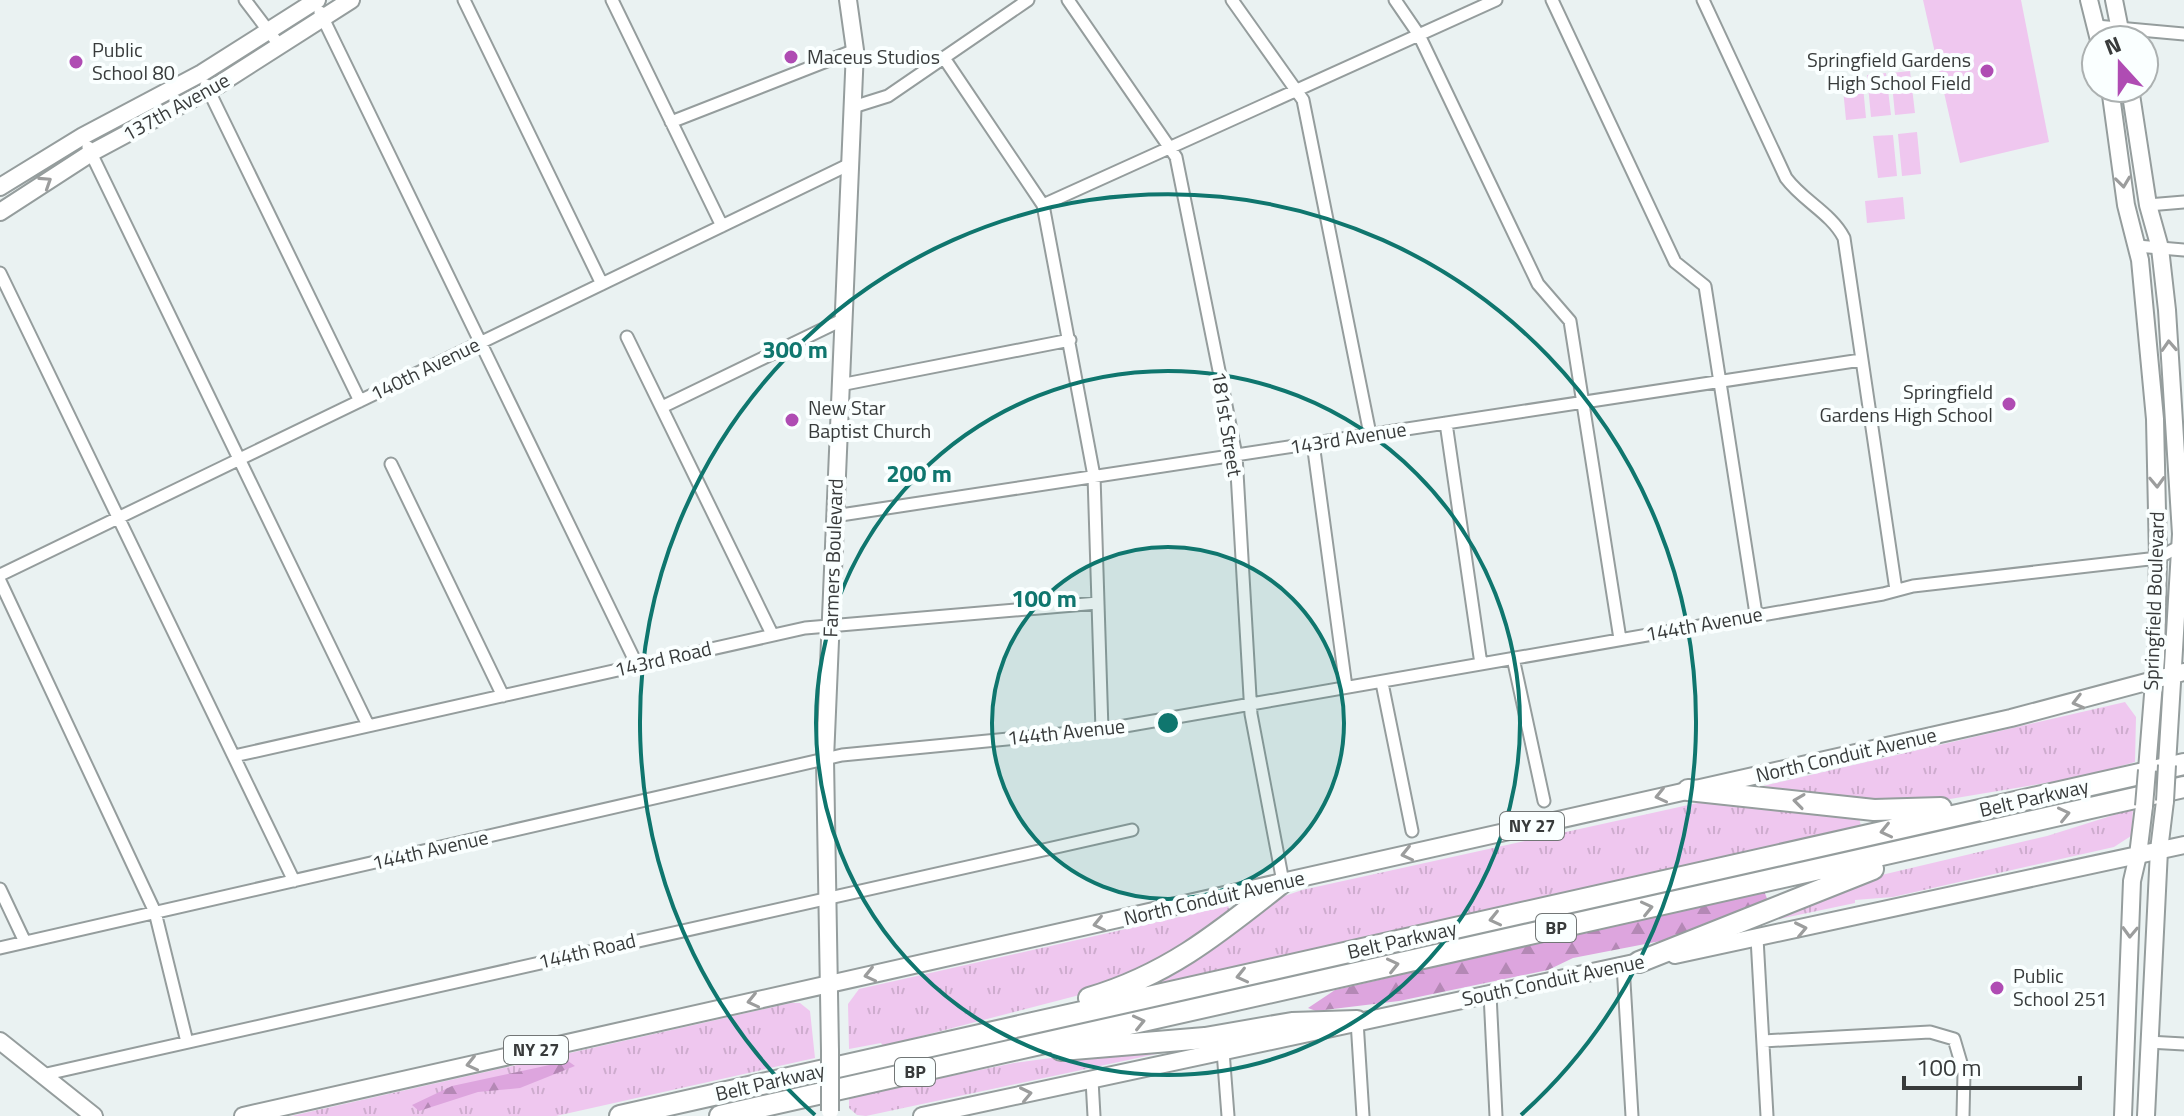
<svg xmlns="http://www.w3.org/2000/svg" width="2184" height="1116" viewBox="0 0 2184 1116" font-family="'Titillium Web',sans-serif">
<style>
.grass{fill:url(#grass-tufts)}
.forest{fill:url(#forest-firs)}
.park{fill:#efc7ef}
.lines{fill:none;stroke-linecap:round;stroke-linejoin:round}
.street-casing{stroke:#959d9d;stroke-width:15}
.secondary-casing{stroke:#959d9d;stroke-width:20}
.primary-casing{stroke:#959d9d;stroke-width:20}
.highway-casing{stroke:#959d9d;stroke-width:24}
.street{stroke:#fff;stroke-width:11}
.secondary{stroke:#fff;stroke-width:16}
.primary{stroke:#fff;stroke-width:16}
.highway{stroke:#fff;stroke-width:20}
.secondary-bridge-casing{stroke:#959d9d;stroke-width:20;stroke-linecap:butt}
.primary-bridge-casing{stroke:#959d9d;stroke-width:20;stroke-linecap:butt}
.secondary-bridge{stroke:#fff;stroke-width:16}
.primary-bridge{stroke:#fff;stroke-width:16}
.oneway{stroke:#9c9d9d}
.ring{fill:none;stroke:#0f766e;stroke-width:4}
.poi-dot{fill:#af4cb3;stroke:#faffff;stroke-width:3}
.labels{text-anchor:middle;stroke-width:8;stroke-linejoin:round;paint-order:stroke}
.shield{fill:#faffff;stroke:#727676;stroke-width:2}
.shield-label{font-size:18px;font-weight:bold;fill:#383b3b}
.poi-label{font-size:20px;fill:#383b3b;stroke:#faffff;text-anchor:start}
.street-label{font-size:20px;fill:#383b3b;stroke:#faffff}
.centre{fill:#0f766e;stroke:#faffff;stroke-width:4}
.ring-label{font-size:24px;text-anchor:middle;font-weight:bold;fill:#0f766e;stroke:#faffff;stroke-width:8;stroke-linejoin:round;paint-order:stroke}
</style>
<defs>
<pattern id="grass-tufts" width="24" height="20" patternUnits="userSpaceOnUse" patternTransform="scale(2)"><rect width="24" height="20" fill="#efc7ef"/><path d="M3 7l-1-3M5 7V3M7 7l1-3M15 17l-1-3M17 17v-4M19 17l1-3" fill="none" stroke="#ceacce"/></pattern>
<pattern id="forest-firs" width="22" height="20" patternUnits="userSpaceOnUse" patternTransform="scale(2)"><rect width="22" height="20" fill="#dda5de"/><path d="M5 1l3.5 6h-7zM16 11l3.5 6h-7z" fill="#b488b5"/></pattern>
</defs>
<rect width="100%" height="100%" fill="#eaf2f2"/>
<!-- grass -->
<path class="grass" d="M2125 702 2136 717 2135 762 2082 777 1902 807 1763 786Z
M1711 800 1859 818 1861 826 1146 988 1144 984 1273 900 1302 890Z
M2133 809 2131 836 2114 847 1893 897 1855 900V903L1779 919 1778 913 1873 877 2047 836Z
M1228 906 1232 915 1176 957 1091 992 883 1046 881 1043 849 1049 848 1004 859 989Z
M791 1003H800L810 1011 815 1058 556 1116H291Z
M1184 1048 866 1116 857 1115 849 1108V1097L1014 1063 1087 1053Z"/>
<!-- forest -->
<path class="forest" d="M1764 891 1768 901 1671 939 1573 958 1548 970 1399 1001 1316 1011 1308 1008 1335 990Z
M568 1061 575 1066 520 1088 478 1092 419 1111 412 1105 452 1086Z"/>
<!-- park -->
<path class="park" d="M1923 0H2021L2049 142 1960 163Z
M1910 71 1915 113 1895 115 1891 73Z
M1886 73 1891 115 1871 117 1867 75Z
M1862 76 1866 118 1846 120 1842 78Z
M1917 132 1921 174 1902 176 1898 134Z
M1893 135 1897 176 1878 178 1873 136Z
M1903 197 1905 219 1867 223 1865 201Z"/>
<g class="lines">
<!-- street casing -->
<g class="street-casing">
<path id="street" d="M245 0 280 46
M464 0 602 284
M612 0 722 226
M1068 0 1176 157 1236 455 1251 714 1283 882
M1232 0 1303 100 1370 434
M1395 0 1419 35 1538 284 1570 321 1620 639
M1552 0 1675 262 1705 286 1756 614
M1703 0 1786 178C1803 201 1831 213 1844 238L1896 590
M320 12 637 665
M2096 26 2184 34
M944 58 1043 205 1094 476 1102 730
M206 85 360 401
M853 107 888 96 1028 0
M671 122 855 50
M88 147 368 725
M1043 205 1496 0
M2148 205 2184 202
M2137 246 2184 250
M0 273 294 881
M627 337 772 634
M840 385 1070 340
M662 407 842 320
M1446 423 1481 664
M1313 443 1346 687
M391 464 503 696
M834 516 1861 360
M0 575 850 164
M0 581 155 912 187 1042
M1513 658 1544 801
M1382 683 1412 831
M234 756 805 628 1098 603
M0 889 25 942
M1757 938 1767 1116
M0 948 842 755 1102 730 1883 594 1913 586 2158 558 2182 545
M1623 965 1632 1116
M1490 994 1496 1116
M1357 1021 1363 1116
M1763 1041 1930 1032 1954 1039 1964 1073 1963 1116
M2148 1042 2184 1044
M1223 1051 1228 1116
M42 1075 1132 830
M1092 1080 1094 1116"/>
</g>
<!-- secondary casing -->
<g class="secondary-casing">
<path id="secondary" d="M0 187 83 136 202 73 317 0
M0 212 91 153 218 85 351 0
M0 1041 94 1116
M830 1051 825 759 855 50 848 0
M2123 1116 2132 881 2138 855
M2146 1116 2159 850"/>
</g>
<!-- primary casing -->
<g class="primary-casing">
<path id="primary" d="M2089 0 2099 40
M2114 0 2122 40
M2110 88 2126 205 2140 260 2155 419 2158 558 2156 657 2147 770
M2130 88 2148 205 2160 248 2167 310 2181 534 2167 765
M2159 850 2165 801
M2138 855 2144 806
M1675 955 2184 845
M243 1116 2011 718 2184 672
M922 1116 1648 960"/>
</g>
<!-- highway casing -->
<g class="highway-casing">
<path id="highway" d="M1688 790 1874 810 1941 808
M1639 962 1873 869
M1089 998C1168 975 1220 932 1283 882
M1061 1050 1205 1038 1292 1023 1357 1021
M620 1116 2184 764
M720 1116 2184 787"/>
</g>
<!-- street -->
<use href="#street" class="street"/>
<!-- secondary -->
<use href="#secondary" class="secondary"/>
<!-- primary -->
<use href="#primary" class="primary"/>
<!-- highway -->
<use href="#highway" class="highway"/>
<!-- secondary-bridge casing -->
<g class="secondary-bridge-casing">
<path id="secondary-bridge" d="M830 1051V1111"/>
</g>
<!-- primary-bridge casing -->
<g class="primary-bridge-casing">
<path id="primary-bridge" d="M2165 801 2167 765
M2144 806 2147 770"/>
</g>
<!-- secondary-bridge -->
<use href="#secondary-bridge" class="secondary-bridge"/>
<!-- primary-bridge -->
<use href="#primary-bridge" class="primary-bridge"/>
</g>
<!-- one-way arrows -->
<defs><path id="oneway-chevron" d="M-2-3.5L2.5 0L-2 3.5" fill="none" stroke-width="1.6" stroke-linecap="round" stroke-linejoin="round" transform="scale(2)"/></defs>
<g class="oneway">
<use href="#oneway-chevron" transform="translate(46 182) rotate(-33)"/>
<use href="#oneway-chevron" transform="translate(2123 182) rotate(83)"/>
<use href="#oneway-chevron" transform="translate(2169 346) rotate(-93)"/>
<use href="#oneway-chevron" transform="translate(2157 482) rotate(88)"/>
<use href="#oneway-chevron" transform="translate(2078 702) rotate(166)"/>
<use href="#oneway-chevron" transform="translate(1661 796) rotate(167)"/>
<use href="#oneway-chevron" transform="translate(1799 801) rotate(-172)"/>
<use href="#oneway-chevron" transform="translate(2064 814) rotate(-13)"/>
<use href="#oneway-chevron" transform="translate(1886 831) rotate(167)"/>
<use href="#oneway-chevron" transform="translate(1407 854) rotate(167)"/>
<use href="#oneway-chevron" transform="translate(1647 908) rotate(-13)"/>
<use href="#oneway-chevron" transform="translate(1495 919) rotate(167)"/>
<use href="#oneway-chevron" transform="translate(1099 924) rotate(167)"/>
<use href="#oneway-chevron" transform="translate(1801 929) rotate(-12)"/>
<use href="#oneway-chevron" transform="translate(2130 932) rotate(92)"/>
<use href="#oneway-chevron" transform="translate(1393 965) rotate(-13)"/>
<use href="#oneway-chevron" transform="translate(870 975) rotate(167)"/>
<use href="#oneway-chevron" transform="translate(1242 976) rotate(167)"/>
<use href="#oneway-chevron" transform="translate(753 1001) rotate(167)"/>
<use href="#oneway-chevron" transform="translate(1139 1022) rotate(-13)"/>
<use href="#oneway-chevron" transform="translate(472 1064) rotate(167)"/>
<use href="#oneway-chevron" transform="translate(1026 1094) rotate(-12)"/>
</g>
<!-- distance rings -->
<circle cx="1168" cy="723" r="176" fill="#0f766e" fill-opacity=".12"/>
<g class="ring">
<circle cx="1168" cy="723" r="176"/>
<circle cx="1168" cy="723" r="352"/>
<path d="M815 1115A528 528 0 1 1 1521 1115"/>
</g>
<!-- markers -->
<g class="poi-dot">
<circle cx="791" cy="57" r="8"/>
<circle cx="76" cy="62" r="8"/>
<circle cx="1987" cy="71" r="8"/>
<circle cx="2009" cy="404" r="8"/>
<circle cx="792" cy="420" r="8"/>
<circle cx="1997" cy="988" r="8"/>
</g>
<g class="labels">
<!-- shield labels -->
<g class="shield">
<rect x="1500" y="812" width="64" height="28" rx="6"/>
<rect x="1536" y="914" width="40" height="28" rx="6"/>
<rect x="504" y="1036" width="64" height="28" rx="6"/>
<rect x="895" y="1058" width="40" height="28" rx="6"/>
</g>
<g class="shield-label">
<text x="1532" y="832">NY 27</text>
<text x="1556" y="934">BP</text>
<text x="536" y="1056">NY 27</text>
<text x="915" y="1078">BP</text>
</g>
<!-- poi labels -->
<g class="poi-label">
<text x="92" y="57">Public<tspan x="92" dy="23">School 80</tspan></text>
<text x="807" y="64">Maceus Studios</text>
<text x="1971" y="67" text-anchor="end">Springfield Gardens<tspan x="1971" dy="23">High School Field</tspan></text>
<text x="1993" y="399" text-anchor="end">Springfield<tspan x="1993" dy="23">Gardens High School</tspan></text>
<text x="808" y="415">New Star<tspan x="808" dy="23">Baptist Church</tspan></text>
<text x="2013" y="983">Public<tspan x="2013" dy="23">School 251</tspan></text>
</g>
<!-- street labels -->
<g class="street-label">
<text transform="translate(176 107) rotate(-29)" y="7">137th Avenue</text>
<text transform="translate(425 369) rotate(-26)" y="7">140th Avenue</text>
<text transform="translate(1227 424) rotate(81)" y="7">181st Street</text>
<text transform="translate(1348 438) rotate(-9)" y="7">143rd Avenue</text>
<text transform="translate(833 558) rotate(-88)" y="7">Farmers Boulevard</text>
<text transform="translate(2154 601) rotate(-88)" y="7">Springfield Boulevard</text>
<text transform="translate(1704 624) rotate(-10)" y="7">144th Avenue</text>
<text transform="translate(663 659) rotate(-13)" y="7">143rd Road</text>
<text transform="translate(1066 732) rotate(-6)" y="7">144th Avenue</text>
<text transform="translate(1846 755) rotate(-13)" y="7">North Conduit Avenue</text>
<text transform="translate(2034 798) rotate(-13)" y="7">Belt Parkway</text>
<text transform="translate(430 850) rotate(-13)" y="7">144th Avenue</text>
<text transform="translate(1214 898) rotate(-13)" y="7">North Conduit Avenue</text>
<text transform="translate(1402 940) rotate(-13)" y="7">Belt Parkway</text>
<text transform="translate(587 951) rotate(-13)" y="7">144th Road</text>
<text transform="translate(1553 980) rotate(-12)" y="7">South Conduit Avenue</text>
<text transform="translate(770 1082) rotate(-13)" y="7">Belt Parkway</text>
</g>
</g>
<circle cx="1168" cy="723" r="12" class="centre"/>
<g class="ring-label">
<text x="795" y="358">300 m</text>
<text x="919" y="482">200 m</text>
<text x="1044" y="607">100 m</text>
</g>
<!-- north arrow -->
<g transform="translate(2120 64) rotate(339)"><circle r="38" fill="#faffff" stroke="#acb1b1" stroke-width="2"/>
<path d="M0-6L14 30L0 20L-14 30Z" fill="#af4cb3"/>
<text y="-12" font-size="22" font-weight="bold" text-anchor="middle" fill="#383b3b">N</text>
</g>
<!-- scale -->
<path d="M1904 1076v12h176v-12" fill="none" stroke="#383b3b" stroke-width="4"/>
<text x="1916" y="1076" font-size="24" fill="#383b3b" stroke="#faffff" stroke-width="6" paint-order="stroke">100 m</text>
</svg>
